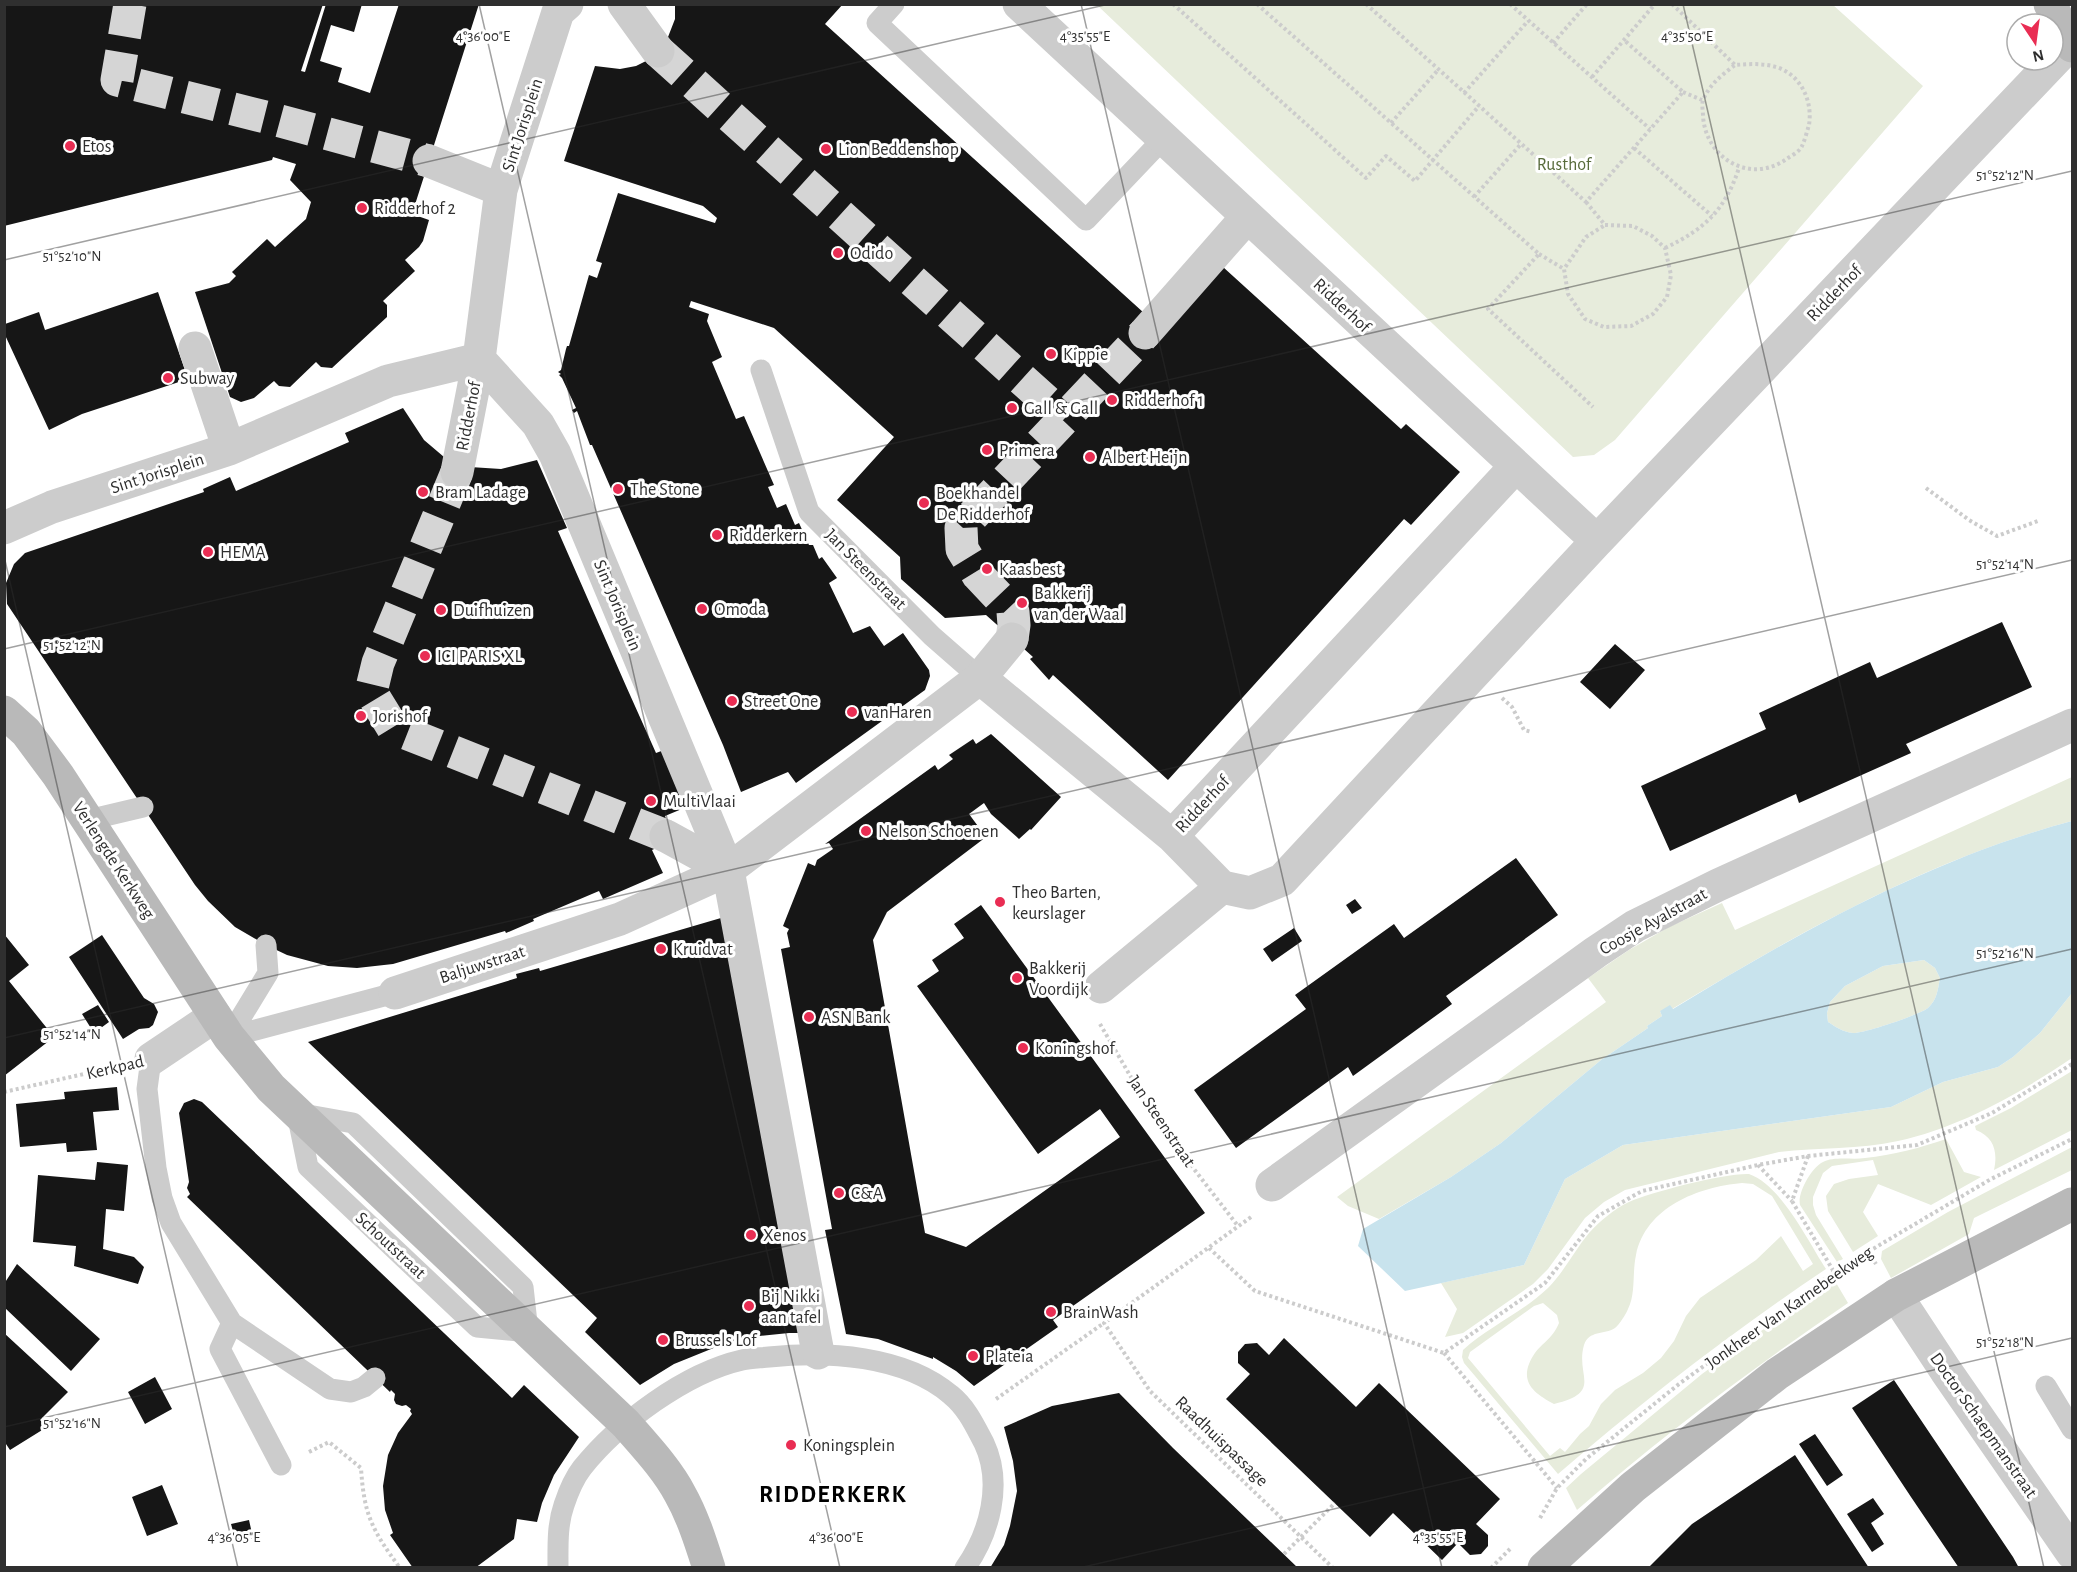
<svg xmlns="http://www.w3.org/2000/svg" width="2077" height="1572" viewBox="0 0 2077 1572" font-family="'Alegreya Sans',sans-serif">
<style>
.green{fill:#e7ecdc;fill-rule:evenodd}
.water{fill:#c8e3ed;fill-rule:evenodd}
.building{fill:#161616}
.lines{fill:none;stroke-linecap:round;stroke-linejoin:round}
.street-tunnel{stroke:#d5d5d5;stroke-width:33;stroke-dasharray:33 16;stroke-linecap:butt}
.path{stroke:#ccc;stroke-width:4;stroke-dasharray:3 3;stroke-linecap:butt}
.lane{stroke:#ccc;stroke-width:21}
.street{stroke:#ccc;stroke-width:33}
.secondary{stroke:#b9b9b9;stroke-width:33}
.path-bridge{stroke:#ccc;stroke-width:4;stroke-dasharray:3 3;stroke-linecap:butt}
.ticks{fill:none;stroke:#2f2f2f;stroke-width:1.5;stroke-opacity:0.45}
.poi-dot{fill:#e92d53;stroke:#fff;stroke-width:2}
.labels{text-anchor:middle;stroke-width:6;stroke-linejoin:round;paint-order:stroke}
.street-label{font-size:18px;fill:#2f2f2f;stroke:#fff}
.poi-label{font-size:18px;fill:#2f2f2f;stroke:#fff;text-anchor:start}
.park-label{font-size:18px;fill:#586b3b;stroke:#fff}
.district-label{font-size:24px;font-weight:bold;letter-spacing:1.5px;fill:#000;stroke:#fff}
.ticks-label{font-size:15px;text-anchor:middle;fill:#2f2f2f;stroke:#fff;stroke-width:6;stroke-linejoin:round;paint-order:stroke}
</style>
<rect width="100%" height="100%" fill="#fff"/>
<!-- green -->
<path class="green" d="M1097 5H1833L1923 86 1615 440 1594 455 1573 457Z
M2072 777V821C1929 859 1798 933 1672 1009L1660 1011 1662 1016 1647 1026 1648 1028 1601 1060 1501 1143 1451 1177 1379 1219 1348 1206 1337 1197 1606 1002 1588 978 1629 950 1669 927 1722 903 1735 930Z
M1924 960 1935 968 1940 978C1938 989 1937 1000 1928 1008 1921 1014 1863 1034 1853 1033 1843 1032 1836 1027 1828 1022L1827 1013 1830 1002 1845 986 1883 966Z
M2072 993V1058C2020 1093 1961 1127 1898 1141 1859 1150 1819 1147 1779 1152L1625 1190 1604 1202 1585 1218 1548 1269 1533 1284 1463 1333 1445 1337 1457 1309 1441 1283 1524 1265 1565 1179 1623 1145 1891 1107 1943 1082 1998 1067 2013 1057 2040 1033Z
M2072 1071V1130L1994 1170C1998 1152 1994 1137 1976 1130L1975 1126 2011 1108Z
M1946 1139 1964 1172 1981 1177 1931 1205 1878 1184 1863 1212 1878 1236 1853 1252 1828 1211 1826 1196 1834 1184 1849 1179 1878 1175 1873 1160 1832 1166 1823 1173 1813 1197V1205L1816 1215 1843 1259 1837 1262 1800 1205C1797 1193 1812 1167 1823 1162 1834 1156 1852 1160 1865 1158 1893 1155 1920 1148 1946 1139Z
M2072 1147V1170L1974 1218 1969 1234 1891 1278 1881 1259 1882 1251 1948 1212Z
M1749 1174C1781 1185 1808 1241 1826 1269 1732 1332 1644 1400 1558 1474L1464 1363 1462 1357 1463 1350C1488 1327 1523 1312 1548 1288 1564 1272 1574 1251 1589 1233 1600 1221 1614 1209 1629 1202 1651 1192 1725 1173 1749 1174ZM1742 1183 1753 1184 1772 1196 1813 1264 1803 1271 1781 1236 1756 1260 1700 1298 1686 1316 1674 1341 1661 1358 1643 1373 1615 1390 1601 1404 1589 1426 1580 1434 1565 1452 1560 1448 1550 1456 1468 1358 1470 1352 1534 1306 1543 1303 1557 1315 1559 1323C1552 1340 1541 1343 1533 1356 1518 1381 1533 1393 1554 1404 1604 1392 1575 1376 1584 1345 1589 1330 1604 1335 1615 1328 1619 1325 1626 1314 1628 1309 1636 1293 1632 1273 1636 1255 1646 1207 1698 1187 1742 1183Z
M1835 1281 1848 1303C1754 1367 1663 1435 1577 1510L1566 1488 1581 1474 1702 1374 1768 1326Z"/>
<!-- water -->
<path class="water" d="M2072 821V993L2040 1033 2013 1057 1998 1067 1943 1082 1891 1107 1623 1145 1565 1179 1524 1265 1405 1291 1358 1246 1363 1229 1451 1177 1501 1143 1601 1060 1648 1028 1647 1026 1662 1016 1660 1011 1670 1005 1673 1009C1798 933 1929 859 2072 821ZM1924 960 1935 968 1940 978C1938 989 1937 1000 1928 1008 1921 1014 1863 1034 1853 1033 1843 1032 1836 1027 1828 1022L1827 1013 1830 1002 1845 986 1883 966Z"/>
<!-- building -->
<path class="building" d="M4 4H323L301 71 305 72 326 4H362L354 32 331 25 320 61 342 68 338 82 370 93 399 4H479L412 214 429 220 423 241 419 247 405 260 415 271 383 301 387 305V317L332 368 321 367 316 362 290 387 279 386 274 381 254 398 241 402 230 397 195 292 229 283 236 276 232 272 267 239 275 247 306 219 311 202 290 180 296 164 273 157 272 160 4 226Z
M675 4H843L825 24 1144 313 1223 267 1401 429 1406 424 1460 472 1411 525 1404 519 1168 780 1053 675 1049 680 1030 659 1033 657 986 615 945 618 901 579 900 557 837 500 894 437 774 328 691 301 689 307 709 314 707 321 722 357 712 362 736 419 744 416 774 485 768 487 777 508 786 504 795 525 799 523 809 545H813L819 559 822 557 837 578 829 583 853 633 870 626 884 646 903 633 929 670 930 676 925 690 796 783 788 772 741 792 723 745 592 445H590L577 411 574 413 572 410 576 408 562 378 559 375 561 374 558 372 561 370 566 349 567 346H569L589 275 597 278 602 263 596 261 618 193 715 223 717 218 703 206 564 161 595 66 620 69 636 66 646 61 664 45 668 37 675 19Z
M158 292 188 379 82 414 49 430 5 335V324L39 312 45 330Z
M403 408 424 440 444 457 470 467 501 469 537 460 567 528 558 531 626 686 656 753 664 750 689 806 665 816 668 824 656 848 652 850 663 873 603 899 599 891 533 919 534 921 506 933 505 931 393 964 357 968 328 966 287 955 266 945 235 927 208 901 195 885 7 604 6 583 14 564 25 553 204 492 203 489 230 477 236 491 349 442 345 433Z
M2002 622 2032 687 1906 744 1911 753 1799 803 1796 794 1670 851 1641 786 1766 729 1759 713 1870 662 1877 678Z
M1615 644 1645 670 1610 709 1580 682Z
M991 734 1061 797 1031 830 1030 829 1019 839 991 814 984 803 969 814 986 837 887 912 873 940 925 1233 966 1247 1120 1137 1100 1109 1038 1154 917 986 939 971 932 960 964 938 954 924 981 905 1205 1213 1053 1320 1058 1327 974 1386 956 1371 933 1357V1359L878 1339 846 1334 825 1230 832 1229 781 949 790 947 787 933 789 929 783 926 808 863 815 866 817 860 833 849 829 843 825 844 935 765 938 770 953 759 949 755 973 739 976 744Z
M1516 858 1558 915 1446 996 1452 1004 1353 1076 1348 1067 1236 1148 1194 1090 1306 1009 1295 995 1394 924 1404 938Z
M1355 899 1362 908 1352 914 1346 905Z
M738 913 815 1333H789L759 1336 716 1347 674 1364 640 1385 585 1332 597 1318 308 1042 517 978 516 974 539 968 540 971Z
M1294 928 1302 941 1272 962 1263 949Z
M4 934 29 965 9 981 54 1037 4 1076Z
M102 935 144 998 154 1004 158 1012 153 1025 149 1028 139 1029 123 1039 69 957Z
M98 1005 109 1022 94 1033 82 1014Z
M117 1087 119 1110 93 1112 97 1150 67 1152 66 1143 20 1147 16 1104 65 1099 64 1092Z
M194 1099 202 1102 512 1398 524 1385 579 1437 554 1475 542 1503 537 1522 517 1519 514 1539 475 1568H413L390 1535 393 1533 385 1510 383 1486 388 1455 398 1433 412 1414 410 1411 411 1409 406 1405 402 1406 396 1404 394 1400 395 1394 391 1390 390 1392 187 1197 190 1194 187 1188 189 1182 179 1113 184 1103Z
M97 1162 128 1165 124 1211 106 1209 103 1249 134 1257 144 1267 138 1284 74 1266 76 1246 33 1242 38 1175 95 1180Z
M17 1264 100 1339 71 1371 4 1307V1284Z
M4 1333 68 1392 40 1420 47 1427 10 1450 4 1441Z
M1284 1338 1356 1407 1379 1383 1500 1499 1476 1524 1488 1535V1546L1481 1554 1470 1555 1458 1543 1442 1560 1393 1513 1370 1537 1226 1399 1250 1374 1238 1363V1352L1245 1344 1257 1343 1269 1355Z
M155 1377 172 1409 145 1424 128 1392Z
M1894 1380 2013 1557 2019 1568H1959L1911 1497 1852 1408Z
M1119 1393 1173 1448 1298 1568H990L1004 1545 1010 1526 1017 1491 1013 1461 1004 1427 1052 1406Z
M1815 1434 1843 1475 1827 1486 1799 1444Z
M1795 1455 1869 1568H1648L1692 1524Z
M162 1485 178 1524 147 1536 132 1497Z
M1873 1498 1884 1514 1871 1523 1884 1544 1872 1552 1847 1514Z
M249 1520 253 1538 236 1542 231 1524Z"/>
<g class="lines">
<!-- street-tunnel -->
<path class="street-tunnel" d="M130 4 117 80 269 118 429 161
M658 51 1065 418
M457 472 378 663 371 692 393 728 666 836
M1012 639 1014 625 1013 612 978 575 962 549 961 528 1145 333"/>
<!-- path -->
<path class="path" d="M1173 4 1366 178 1386 156 1415 181 1479 106
M1257 4 1539 254 1488 309 1593 407
M1366 4 1586 202 1683 92 1624 40
M1510 4 1650 129
M1672 4 1735 65C1748 64 1763 63 1776 67 1800 74 1813 100 1809 125 1807 131 1805 140 1802 146 1800 151 1793 155 1788 158 1752 185 1706 160 1703 116 1703 110 1701 103 1704 98 1710 84 1723 74 1735 65
M1553 43 1587 4
M1592 77 1655 4
M1683 92 1702 100
M1464 93 1528 21
M1391 123 1438 70
M1634 148 1712 216
M1474 197 1521 144
M1586 202 1605 225
M1605 225 1633 226 1652 236 1665 248 1671 275 1667 297 1653 314 1631 326 1604 327 1585 319 1568 294 1564 269 1586 237Z
M1665 248C1705 229 1725 210 1739 168
M1539 254 1564 269
M1926 488 1969 520 1997 536 2038 521
M1502 698 1512 707 1524 730 1532 732
M1100 1024 1156 1120 1238 1226
M4 1092 115 1067
M1808 1156 1792 1201 1834 1272
M1758 1165 1792 1201
M1251 1217 1104 1323 1150 1391 1333 1568
M1209 1248 1255 1291 1444 1353 1545 1283 1598 1216 1642 1191 1758 1165 1808 1156 1917 1145 1992 1113 2072 1064
M1868 1252 1876 1264
M1444 1353 1557 1488
M996 1399 1104 1323
M309 1452 329 1442 361 1468C364 1515 372 1530 400 1568
M1540 1518 1557 1488 1586 1459 1679 1384 1834 1272 1991 1179 2072 1139
M1491 1568 1510 1549"/>
<!-- lane -->
<path class="lane" d="M894 4 877 23 1086 220 1163 139
M761 370 809 512 932 636 980 678
M88 820 143 807
M229 1037 395 993
M229 1037 268 973 266 945
M151 1059 147 1089 156 1168 162 1198 171 1223 232 1323 220 1349 281 1465
M297 1113 353 1123 523 1287 528 1332 477 1327 308 1167Z
M232 1323 330 1389 351 1392 364 1387 375 1378
M2046 1386 2072 1429
M558 1568C558 1546 557 1525 564 1505 568 1493 575 1477 582 1468 618 1423 685 1373 742 1360 750 1358 760 1358 769 1357 827 1351 904 1355 951 1395 967 1408 975 1426 984 1443 1003 1483 990 1533 965 1568"/>
<!-- street -->
<path class="street" d="M624 4 658 51
M1019 4 1597 541 2071 43
M429 161 501 190
M1145 333 1247 217
M195 348 229 449
M479 359 538 424 555 454 728 870 818 1353
M1516 466 1172 836 1222 887 1250 893 1282 880 1597 541
M457 472 479 359
M4 528 52 507 229 449 388 381 479 359 501 190 558 12 567 4
M980 678 1172 836
M666 836 728 870
M1101 987 1222 887
M395 993 620 919 728 870 980 678 1012 639
M151 1059 215 1016
M1272 1185 1596 952 1635 926 1718 885 2072 725
M1896 1295 1946 1371 2072 1553"/>
<!-- secondary -->
<path class="secondary" d="M2050 4 2072 46
M4 712 26 732 58 775 229 1037 271 1088 626 1424C645 1446 667 1469 680 1494 693 1517 701 1543 709 1568
M1544 1568 1633 1487 1777 1374 1896 1295 2072 1204"/>
<!-- path-bridge -->
<path class="path-bridge" d="M1284 1554 1335 1503"/>
</g>
<!-- ticks -->
<path class="ticks" d="M479 4 840 1568M1081 4 1442 1568M1683 4 2044 1568M4 260 1109 4M4 556 238 1568M4 649 2072 171M4 1038 2072 560M4 1427 2072 949M1079 1568 2072 1338"/>
<!-- markers -->
<g class="poi-dot">
<circle cx="70" cy="146" r="6"/>
<circle cx="826" cy="149" r="6"/>
<circle cx="362" cy="208" r="6"/>
<circle cx="838" cy="253" r="6"/>
<circle cx="1051" cy="354" r="6"/>
<circle cx="168" cy="378" r="6"/>
<circle cx="1112" cy="400" r="6"/>
<circle cx="1012" cy="408" r="6"/>
<circle cx="987" cy="450" r="6"/>
<circle cx="1090" cy="457" r="6"/>
<circle cx="618" cy="489" r="6"/>
<circle cx="423" cy="492" r="6"/>
<circle cx="924" cy="503" r="6"/>
<circle cx="717" cy="535" r="6"/>
<circle cx="208" cy="552" r="6"/>
<circle cx="987" cy="569" r="6"/>
<circle cx="1022" cy="603" r="6"/>
<circle cx="702" cy="609" r="6"/>
<circle cx="441" cy="610" r="6"/>
<circle cx="425" cy="656" r="6"/>
<circle cx="732" cy="701" r="6"/>
<circle cx="852" cy="712" r="6"/>
<circle cx="361" cy="716" r="6"/>
<circle cx="651" cy="801" r="6"/>
<circle cx="866" cy="831" r="6"/>
<circle cx="1000" cy="902" r="6"/>
<circle cx="661" cy="949" r="6"/>
<circle cx="1017" cy="978" r="6"/>
<circle cx="809" cy="1017" r="6"/>
<circle cx="1023" cy="1048" r="6"/>
<circle cx="839" cy="1193" r="6"/>
<circle cx="751" cy="1235" r="6"/>
<circle cx="749" cy="1306" r="6"/>
<circle cx="1051" cy="1312" r="6"/>
<circle cx="663" cy="1340" r="6"/>
<circle cx="973" cy="1356" r="6"/>
<circle cx="791" cy="1445" r="6"/>
</g>
<g class="labels">
<!-- street labels -->
<g class="street-label">
<text transform="translate(522 125) rotate(-72)" y="6">Sint Jorisplein</text>
<text transform="translate(1834 293) rotate(-46)" y="6">Ridderhof</text>
<text transform="translate(1342 305) rotate(43)" y="6">Ridderhof</text>
<text transform="translate(468 416) rotate(-79)" y="6">Ridderhof</text>
<text transform="translate(157 473) rotate(-18)" y="6">Sint Jorisplein</text>
<text transform="translate(866 569) rotate(45)" y="6">Jan Steenstraat</text>
<text transform="translate(618 605) rotate(67)" y="6">Sint Jorisplein</text>
<text transform="translate(1202 804) rotate(-47)" y="6">Ridderhof</text>
<text transform="translate(114 860) rotate(57)" y="6">Verlengde Kerkweg</text>
<text transform="translate(1653 921) rotate(-29)" y="6">Coosje Ayalstraat</text>
<text transform="translate(482 964) rotate(-18)" y="6">Baljuwstraat</text>
<text transform="translate(115 1067) rotate(-13)" y="6">Kerkpad</text>
<text transform="translate(1162 1121) rotate(56)" y="6">Jan Steenstraat</text>
<text transform="translate(391 1245) rotate(43)" y="6">Schoutstraat</text>
<text transform="translate(1789 1307) rotate(-35)" y="6">Jonkheer Van Karnebeekweg</text>
<text transform="translate(1984 1425) rotate(55)" y="6">Doctor Schaepmanstraat</text>
<text transform="translate(1222 1441) rotate(44)" y="6">Raadhuispassage</text>
</g>
<!-- poi labels -->
<g class="poi-label">
<text x="82" y="152">Etos</text>
<text x="838" y="155">Lion Beddenshop</text>
<text x="374" y="214">Ridderhof 2</text>
<text x="850" y="259">Odido</text>
<text x="1063" y="360">Kippie</text>
<text x="180" y="384">Subway</text>
<text x="1124" y="406">Ridderhof 1</text>
<text x="1024" y="414">Gall &amp; Gall</text>
<text x="999" y="456">Primera</text>
<text x="1102" y="463">Albert Heijn</text>
<text x="630" y="495">The Stone</text>
<text x="435" y="498">Bram Ladage</text>
<text x="936" y="499">Boekhandel<tspan x="936" dy="21">De Ridderhof</tspan></text>
<text x="729" y="541">Ridderkern</text>
<text x="220" y="558">HEMA</text>
<text x="999" y="575">Kaasbest</text>
<text x="1034" y="599">Bakkerij<tspan x="1034" dy="21">van der Waal</tspan></text>
<text x="714" y="615">Omoda</text>
<text x="453" y="616">Duifhuizen</text>
<text x="437" y="662">ICI PARIS XL</text>
<text x="744" y="707">Street One</text>
<text x="864" y="718">vanHaren</text>
<text x="373" y="722">Jorishof</text>
<text x="663" y="807">MultiVlaai</text>
<text x="878" y="837">Nelson Schoenen</text>
<text x="1012" y="898">Theo Barten,<tspan x="1012" dy="21">keurslager</tspan></text>
<text x="673" y="955">Kruidvat</text>
<text x="1029" y="974">Bakkerij<tspan x="1029" dy="21">Voordijk</tspan></text>
<text x="821" y="1023">ASN Bank</text>
<text x="1035" y="1054">Koningshof</text>
<text x="851" y="1199">C&amp;A</text>
<text x="763" y="1241">Xenos</text>
<text x="761" y="1302">Bij Nikki<tspan x="761" dy="21">aan tafel</tspan></text>
<text x="1063" y="1318">BrainWash</text>
<text x="675" y="1346">Brussels Lof</text>
<text x="985" y="1362">Plateia</text>
<text x="803" y="1451">Koningsplein</text>
</g>
<!-- park labels -->
<g class="park-label">
<text x="1564" y="170">Rusthof</text>
</g>
<!-- district labels -->
<g class="district-label">
<text x="833" y="1502">RIDDERKERK</text>
</g>
</g>
<g class="ticks-label">
<text x="483" y="41">4°36'00"E</text>
<text x="1085" y="41">4°35'55"E</text>
<text x="1687" y="41">4°35'50"E</text>
<text x="2005" y="180">51°52'12"N</text>
<text x="72" y="261">51°52'10"N</text>
<text x="2005" y="569">51°52'14"N</text>
<text x="72" y="650">51°52'12"N</text>
<text x="2005" y="958">51°52'16"N</text>
<text x="72" y="1039">51°52'14"N</text>
<text x="2005" y="1347">51°52'18"N</text>
<text x="72" y="1428">51°52'16"N</text>
<text x="234" y="1542">4°36'05"E</text>
<text x="836" y="1542">4°36'00"E</text>
<text x="1438" y="1542">4°35'55"E</text>
</g>
<!-- border -->
<rect width="2077" height="1572" fill="none" stroke="#2f2f2f" stroke-width="12"/>
<!-- north arrow -->
<g transform="translate(2035 42) rotate(167)"><circle r="28" fill="#ffffff" stroke="#acacac" stroke-width="1.5"/>
<path d="M0-4.5L10 22L0 15L-10 22Z" fill="#e92d53"/>
<text y="-9" font-size="16" font-weight="bold" text-anchor="middle" fill="#2f2f2f">N</text>
</g>
</svg>
